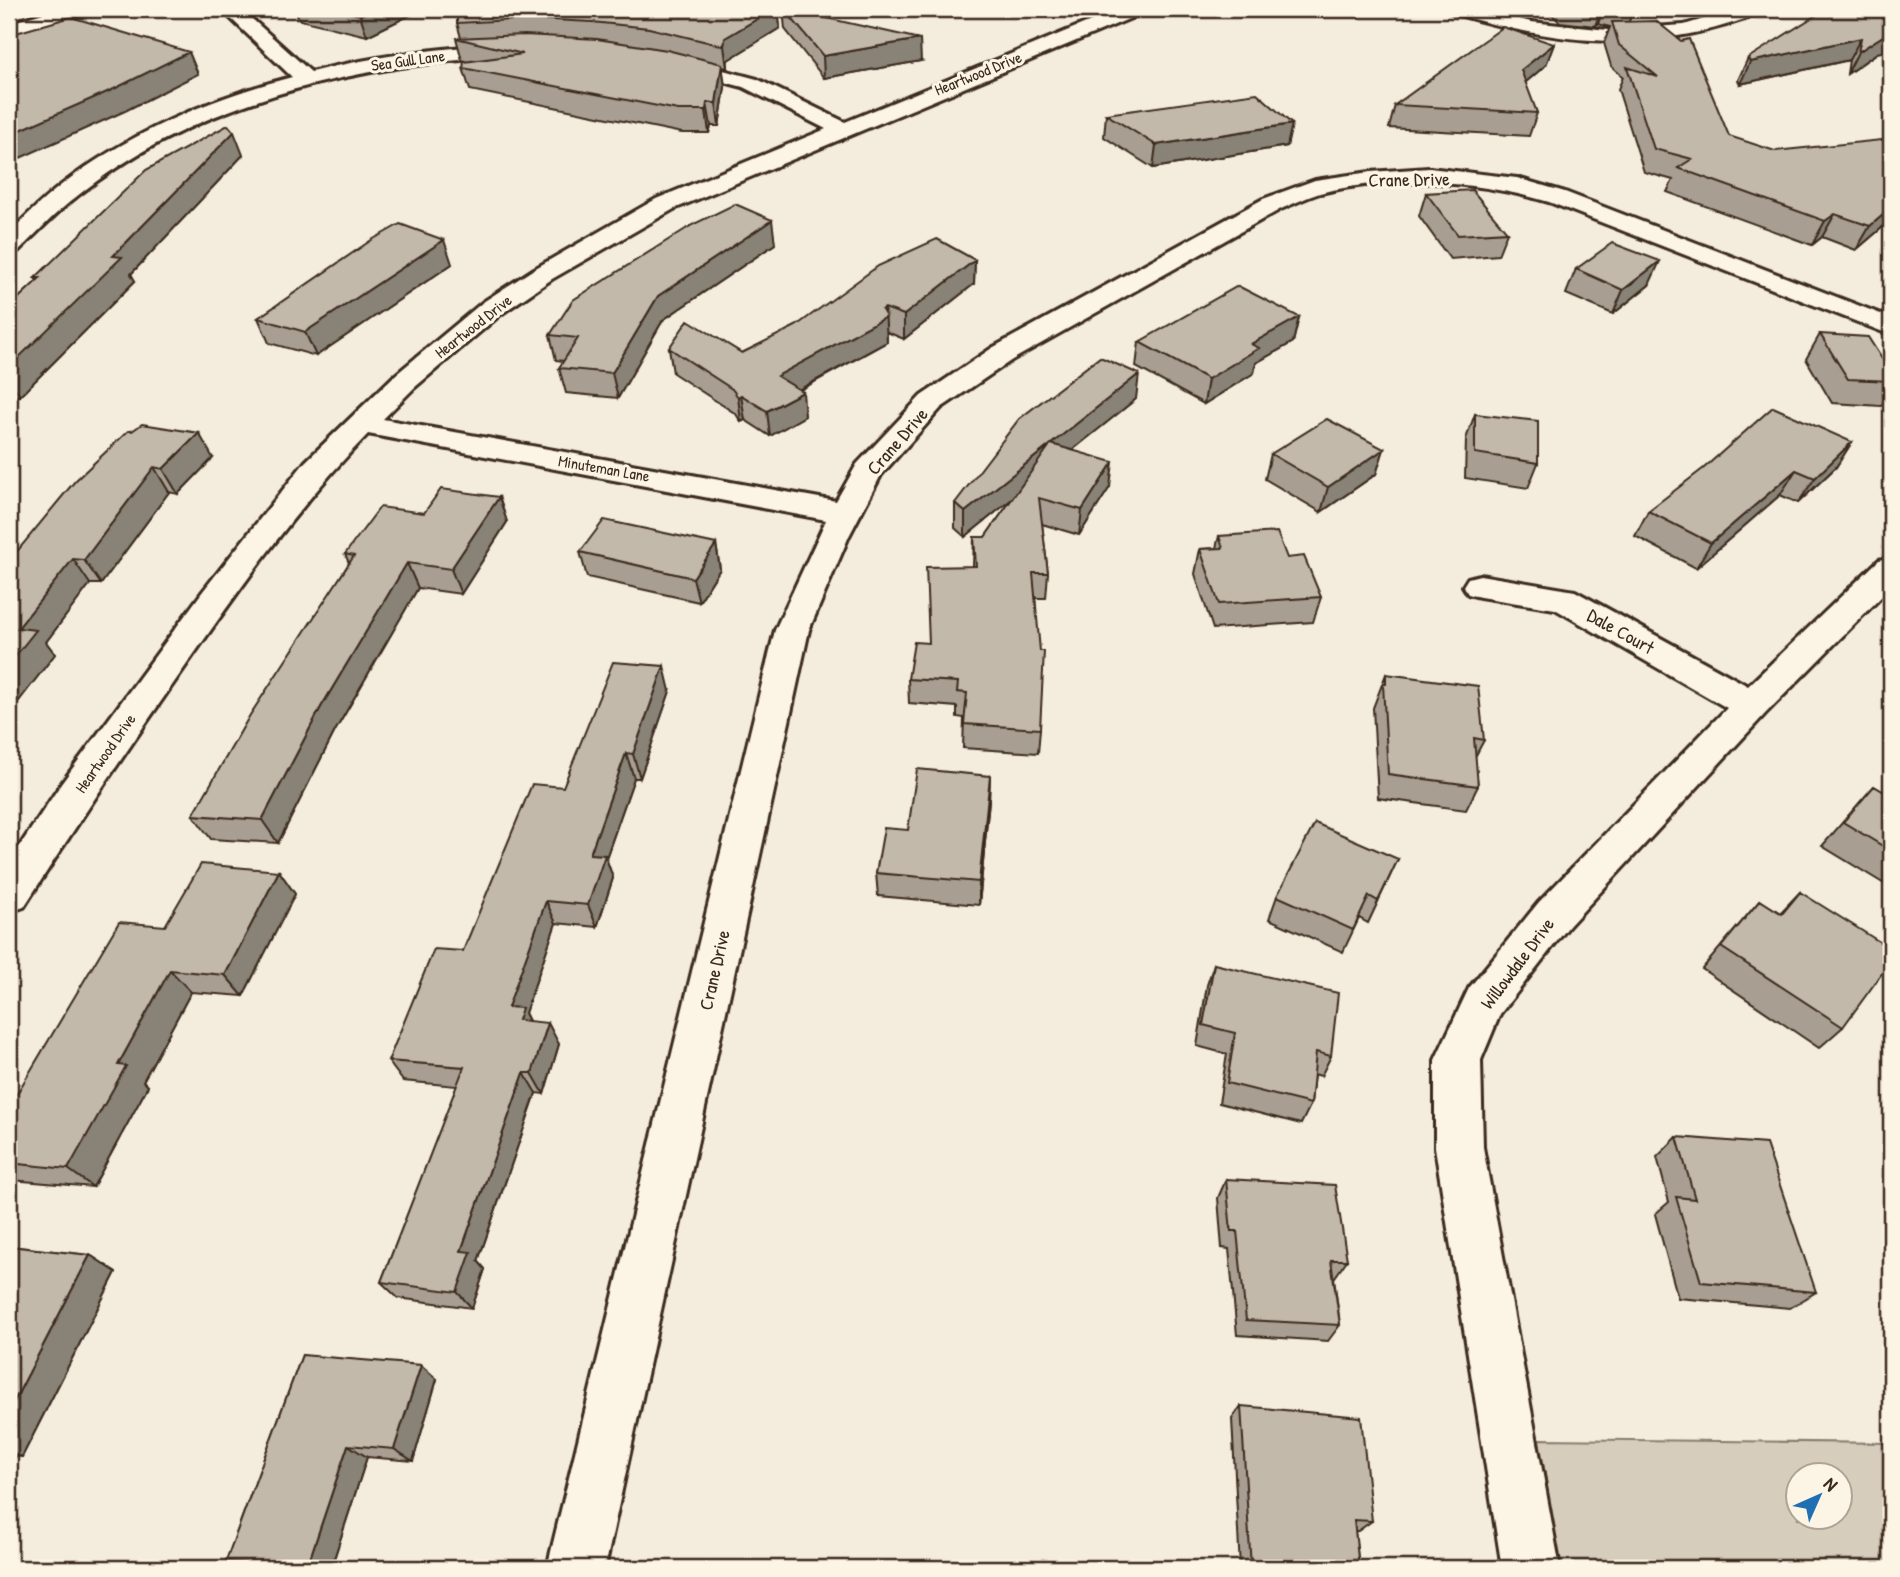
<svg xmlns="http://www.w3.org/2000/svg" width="1900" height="1577" viewBox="0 0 1900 1577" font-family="'Patrick Hand',sans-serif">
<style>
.green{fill:#d6cdbd;stroke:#887c6e;stroke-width:2;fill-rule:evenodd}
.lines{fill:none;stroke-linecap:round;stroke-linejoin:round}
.minor-casing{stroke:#3b2a1e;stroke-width:6}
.minor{fill:#fcf5e5;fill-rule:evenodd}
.wall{fill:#a89f92;stroke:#3b2a1e;stroke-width:2}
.shaded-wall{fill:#888277;stroke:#3b2a1e;stroke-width:2}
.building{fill:#c3b9aa;stroke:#3b2a1e;stroke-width:2}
.labels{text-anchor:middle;stroke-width:6;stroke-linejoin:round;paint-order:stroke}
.far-street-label{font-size:16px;fill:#3b2a1e;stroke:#fcf5e5}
.street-label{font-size:19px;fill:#3b2a1e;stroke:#fcf5e5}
</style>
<rect width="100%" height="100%" fill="#f4eddd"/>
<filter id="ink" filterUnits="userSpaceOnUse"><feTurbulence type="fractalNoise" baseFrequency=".0143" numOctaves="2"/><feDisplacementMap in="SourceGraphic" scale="14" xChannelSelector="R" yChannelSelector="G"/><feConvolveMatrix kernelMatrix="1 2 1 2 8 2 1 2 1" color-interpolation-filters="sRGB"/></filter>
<g filter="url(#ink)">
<!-- green -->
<path class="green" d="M1539 1439 1891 1443V1568H1560ZM1798 1476H1840V1518H1798Z"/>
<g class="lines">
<!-- minor casing -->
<g class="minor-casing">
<path id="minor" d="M57 9H87L84 13 9 35V23Z
M221 9H241L311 72C377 55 444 47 513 44L520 46 523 50 520 54 513 56C360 64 198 99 76 197 55 213 37 233 18 251L9 253V233C25 217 42 200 60 186 127 134 210 98 292 77Z
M1120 9H1146L1143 13 674 209 552 279 501 314 414 388 383 419 836 501 857 464 921 396 992 348 1263 199 1315 180 1370 172 1429 168 1517 178 1565 192 1891 318V335L1549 202C1477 181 1393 175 1320 193 1307 197 1293 204 1281 209L1012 360 941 408 881 475 849 536 809 630 605 1568H547L775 630 826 520 368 434C300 503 243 584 187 664 131 744 76 825 24 907L9 912V862L61 784 203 591 305 462 394 376 483 302 534 269 656 199 826 129 743 87 667 67 664 63 667 59 674 57 757 79 845 122Z
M1449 9H1479L1531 22 1608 30 1684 25 1737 9H1764L1761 13C1655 55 1559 45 1452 13Z
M1891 557V587L1765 714 1569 926 1500 1014 1481 1060 1483 1147 1560 1568H1502L1435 1147V1060L1469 988 1539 902 1727 708 1555 609 1480 597 1468 594 1463 586 1468 578 1480 575 1575 591 1748 686 1879 560Z"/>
</g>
<!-- minor -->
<use href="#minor" class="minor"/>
</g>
<!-- wall -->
<path class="wall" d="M294 9H422L367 36 300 20Z
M457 9H778L780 28 728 60 727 68 722 67 725 87 719 126H711L709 133H682L470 90 463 68 468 62 462 60 456 38H461L457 23Z
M783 9 921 61 824 78 785 29Z
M1545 9H1634L1629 21 1729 136 1891 220 1856 250 1822 237 1812 245 1667 192 1673 180 1644 172 1618 89 1623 77 1611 66 1604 43 1610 27 1598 24 1595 26 1560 22Z
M1858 9H1891L1877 53 1847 74 1849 60 1740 84 1738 80 1748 58 1857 11Z
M1554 44 1546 65 1525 83 1537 113 1529 136 1389 128 1395 105Z
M1106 114 1292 124 1287 146 1153 168 1104 137Z
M243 155 131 274 135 281 20 396H9V307L37 281 35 278Z
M1426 193 1507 232 1498 255 1450 259 1419 216Z
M775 244 663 320 618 398 566 393 559 368 564 361 556 360 550 335Z
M975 260 974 284 904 339 887 332V342L800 390 805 416 770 436 745 420 741 422 736 414 673 373 669 348 742 353 796 326Z
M452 264 316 356 269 343 258 318Z
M1576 269 1649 285 1613 314 1566 294Z
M1299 317 1293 342 1256 363 1254 373 1204 404 1136 367 1139 342Z
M1820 334 1891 373V390L1881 406 1832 403 1806 359Z
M1136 399 1072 450 1110 487 1079 535 1042 524 1048 573 1046 598H1035L1040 729 1038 753 963 748 964 718 957 717V707L909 703 908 679 973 566 974 537H985L1012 499 965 537 955 528V503Z
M1475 414 1538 463 1528 488 1465 478 1466 439Z
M132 431 213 458 178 494 169 492 101 584H90L46 642 55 654 15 706H9V561Z
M1852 442 1836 467 1798 503 1780 495 1696 568 1635 536 1648 511Z
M1384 449 1376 474 1321 512 1265 479 1271 454Z
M499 497 507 522 461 594 418 588 335 731 278 843 211 839 193 815 349 563 345 554 424 513Z
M1219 536 1287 558 1321 597 1313 622 1213 629 1195 574 1200 549 1216 548Z
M716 544 720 569 699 602 587 577 580 552Z
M1386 674 1484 740 1475 757 1478 786 1466 810 1378 798 1373 708Z
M670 691 640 778H634L606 858 613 878 597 927 556 923 525 1013 529 1021 559 1044 544 1094 536 1093 478 1261 485 1269 472 1308 398 1298 381 1282 457 1086 403 1081 388 1061 463 951 563 787Z
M990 776 989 800 979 905 878 896 876 873 908 830Z
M1874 786 1891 796V888L1822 846Z
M1398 859 1368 923 1359 918 1343 952 1269 919 1277 896Z
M279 871 295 894 243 996 191 992 143 1081 148 1086 93 1187 11 1180 9 1178V1120L11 1116 9 1114V1107L165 926Z
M1800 892 1843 1027 1819 1048 1702 969 1760 900 1780 913Z
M1214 964 1331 1056 1321 1076 1314 1074 1311 1104 1301 1124 1219 1103 1227 1054 1197 1046 1207 985Z
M1677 1137 1816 1292 1790 1308 1678 1298 1655 1214 1669 1202 1657 1157Z
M1226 1179 1347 1260 1335 1277H1334L1340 1325 1328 1341 1237 1335 1229 1249 1222 1248 1218 1198Z
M9 1246 90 1255 116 1272 22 1457 9 1456Z
M302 1355 437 1379 413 1461 367 1457 331 1568H247L226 1561Z
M1241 1406 1372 1521 1358 1531H1355L1359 1568H1240L1232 1419Z"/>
<!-- shaded-wall -->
<path class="shaded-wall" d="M373 9H423L367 36 360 15Z
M774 9H778L780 28 728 60 727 68 724 46 725 38Z
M1601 9H1603L1598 24 1595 26Z
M1891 31V50L1877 53 1847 74 1858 52 1889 32Z
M1861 38 1849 60 1740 84 1750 62Z
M920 39 921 61 824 78 823 56Z
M1554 44 1546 65 1514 92 1521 70Z
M189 52 198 74 125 111 9 163V135Z
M722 64 725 87 719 126 716 103Z
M707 103 711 126 709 133 706 110Z
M1292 124 1287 146 1153 168 1156 145Z
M234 132 243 155 131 274 135 281 20 396 9 379V367L113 256Z
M1891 208V220L1856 250 1870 226Z
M1835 214 1822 237 1812 245 1825 221Z
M772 220 775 244 663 320 618 398 612 373 658 296Z
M444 240 452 264 316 356 305 332Z
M975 260 974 284 904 339V315Z
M1660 261 1649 285 1613 314 1623 290Z
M885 308 887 342 780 400 777 376Z
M1299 317 1293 342 1256 363 1254 373 1204 404 1208 379 1251 344Z
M1139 374 1136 399 1049 469 1051 444Z
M803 392 805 416 770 436 767 411Z
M741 395 745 420 741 422 738 397Z
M199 433 213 458 178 494 163 469Z
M1852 442 1836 467 1798 503 1815 478Z
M1050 445 1048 470 965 537V512Z
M1384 449 1376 474 1321 512 1328 487Z
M1113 462 1110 487 1079 535 1082 510Z
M154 467 169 492 101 584 84 560Z
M1796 470 1780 495 1696 568 1711 543Z
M499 497 507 522 461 594 451 569Z
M716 544 720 569 699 602 693 578Z
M73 559 90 584 46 642 55 654 15 706 9 699V664L18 628Z
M407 563 418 588 335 731 278 843 262 820 321 707Z
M664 666 670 691 640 778 633 754Z
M626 753 634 778 606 858 613 878 597 927 588 905 590 854Z
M990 776 989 800 979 905V882Z
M279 871 295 894 243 996 225 975Z
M546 901 556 923 525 1013 533 1030 529 1041 508 1007Z
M170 970 191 992 143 1081 148 1086 93 1187 68 1169 118 1065Z
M548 1023 559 1044 544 1094 532 1073Z
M524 1073 536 1093 478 1261 485 1269 472 1308 457 1292 461 1251Z
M90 1255 116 1272 22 1457 9 1452V1411Z
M421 1365 437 1379 413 1461 394 1449Z
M348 1445 367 1457 331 1568H309L307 1567Z"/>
<!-- building -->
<path class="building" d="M334 9H373L360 15Z
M457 9H774L725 38 724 46 649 28 592 22 533 19 457 23Z
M784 9H786L920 39 823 56Z
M1826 9H1850L1864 13 1865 9H1891V31L1889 32 1858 52 1861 38 1750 62 1748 58Z
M71 17 189 52 114 89 9 135V35Z
M1656 21 1681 41 1689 39 1729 136 1775 151 1891 139V208L1870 226 1835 214 1825 221 1678 168 1692 159 1654 149 1627 67 1658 77 1619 45 1612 22Z
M1503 27 1554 44 1521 70 1537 113 1395 105Z
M525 35 597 39 667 50 722 64 716 103H707L706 110H678L463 68 464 62 523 54 456 38Z
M1257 93 1292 124 1156 145 1106 114Z
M228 125 234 132 113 256 122 257 9 367V307L40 278H35L146 170Z
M1472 190 1507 232 1458 235 1426 193Z
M735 204 772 220 658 296 612 373 559 368 578 338 550 335 573 300 692 225Z
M400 224 444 240 305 332 258 318 370 241Z
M937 239 975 260 904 315 885 308 882 310 886 317 777 376 803 392 767 411 741 395 738 397 732 389 669 348 688 320 742 353 796 326 878 266Z
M1612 243 1660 261 1623 290 1576 269Z
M1238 286 1299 317 1251 344 1259 348 1208 379 1139 342Z
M1820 334 1868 337 1891 373V381L1848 379Z
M1100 357 1139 374 1051 444 1113 462 1082 510 1039 498 1048 573H1033L1040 651H1044L1040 729 964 724 967 693 957 692 958 682 908 679 914 642 929 643 926 567 976 566 974 537H985L1050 445 965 512 955 503 1019 419Z
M1773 407 1852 442 1815 478 1796 470 1711 543 1648 511 1704 468Z
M1475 414 1538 421V463L1475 453Z
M1327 419 1384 449 1328 487 1271 454Z
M142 424 199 433 163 469 154 467 84 560 73 559 18 628 36 630 9 664V561L75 481 128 431H132Z
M441 489 499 497 451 569 407 563 321 707 262 820 193 815 250 715 354 556 345 554 380 507 424 513Z
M604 520 716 544 693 578 580 552Z
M1277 532 1287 558 1304 556 1321 597 1219 604 1200 549 1223 548 1219 536Z
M613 662 664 666 633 754 626 753 590 854 605 855 588 905 546 901 508 1007 522 1008 518 1020 548 1023 532 1073H524L461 1251 471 1252 457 1292 381 1282 464 1067 388 1061 434 949 463 951 532 784 563 787Z
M1386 674 1478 686 1484 740 1474 738 1478 786 1388 774 1383 684H1386Z
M917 769 990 776 979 882 876 873 884 828 908 830Z
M1874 786 1891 796V851L1843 822Z
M1315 823 1398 859 1378 901 1369 896 1353 930 1277 896Z
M201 864 279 871 225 975 170 970 118 1065 126 1066 68 1169 9 1163V1120L13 1113 9 1112V1107L119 922 165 926Z
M1800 892 1891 949V961L1843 1027 1721 947 1760 900 1782 914Z
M1214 964 1338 993 1331 1056 1316 1052 1311 1104 1227 1083 1235 1033 1203 1025Z
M1677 1137 1766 1144 1816 1292 1701 1282 1676 1197 1695 1199Z
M1226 1179 1335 1185 1347 1260H1331L1340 1325 1246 1320 1237 1231H1231Z
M9 1246 90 1255 9 1411Z
M302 1355 421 1365 394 1449 348 1445 307 1567 226 1561Z
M1241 1406 1361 1417 1372 1521 1354 1520 1359 1568H1251Z"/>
</g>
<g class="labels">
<!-- far-street labels -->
<g class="far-street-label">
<text transform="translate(408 60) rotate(-8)" y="6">Sea Gull Lane</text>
<text transform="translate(978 73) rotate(-22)" y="6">Heartwood Drive</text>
<text transform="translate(473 326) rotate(-38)" y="6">Heartwood Drive</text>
<text transform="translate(604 468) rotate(10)" y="6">Minuteman Lane</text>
<text transform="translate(105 753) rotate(-55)" y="6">Heartwood Drive</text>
</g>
<!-- street labels -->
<g class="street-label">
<text transform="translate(1409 179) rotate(-1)" y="7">Crane Drive</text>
<text transform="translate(897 441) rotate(-49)" y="7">Crane Drive</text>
<text transform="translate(1621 631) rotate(29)" y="7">Dale Court</text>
<text transform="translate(1517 963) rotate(-53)" y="7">Willowdale Drive</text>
<text transform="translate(714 970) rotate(-77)" y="7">Crane Drive</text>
</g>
</g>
<!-- margin -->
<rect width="1900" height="1577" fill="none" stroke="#fcf5e5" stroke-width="35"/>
<rect x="18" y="18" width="1865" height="1542" fill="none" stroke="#3b2a1e" stroke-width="2.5" filter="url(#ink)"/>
<!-- north arrow -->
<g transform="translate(1819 1496) rotate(45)"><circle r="33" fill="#fcf5e5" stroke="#afa495" stroke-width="2"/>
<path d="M0-5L12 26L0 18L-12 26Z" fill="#1f6fb2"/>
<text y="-10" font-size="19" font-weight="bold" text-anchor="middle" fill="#3b2a1e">N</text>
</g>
</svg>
